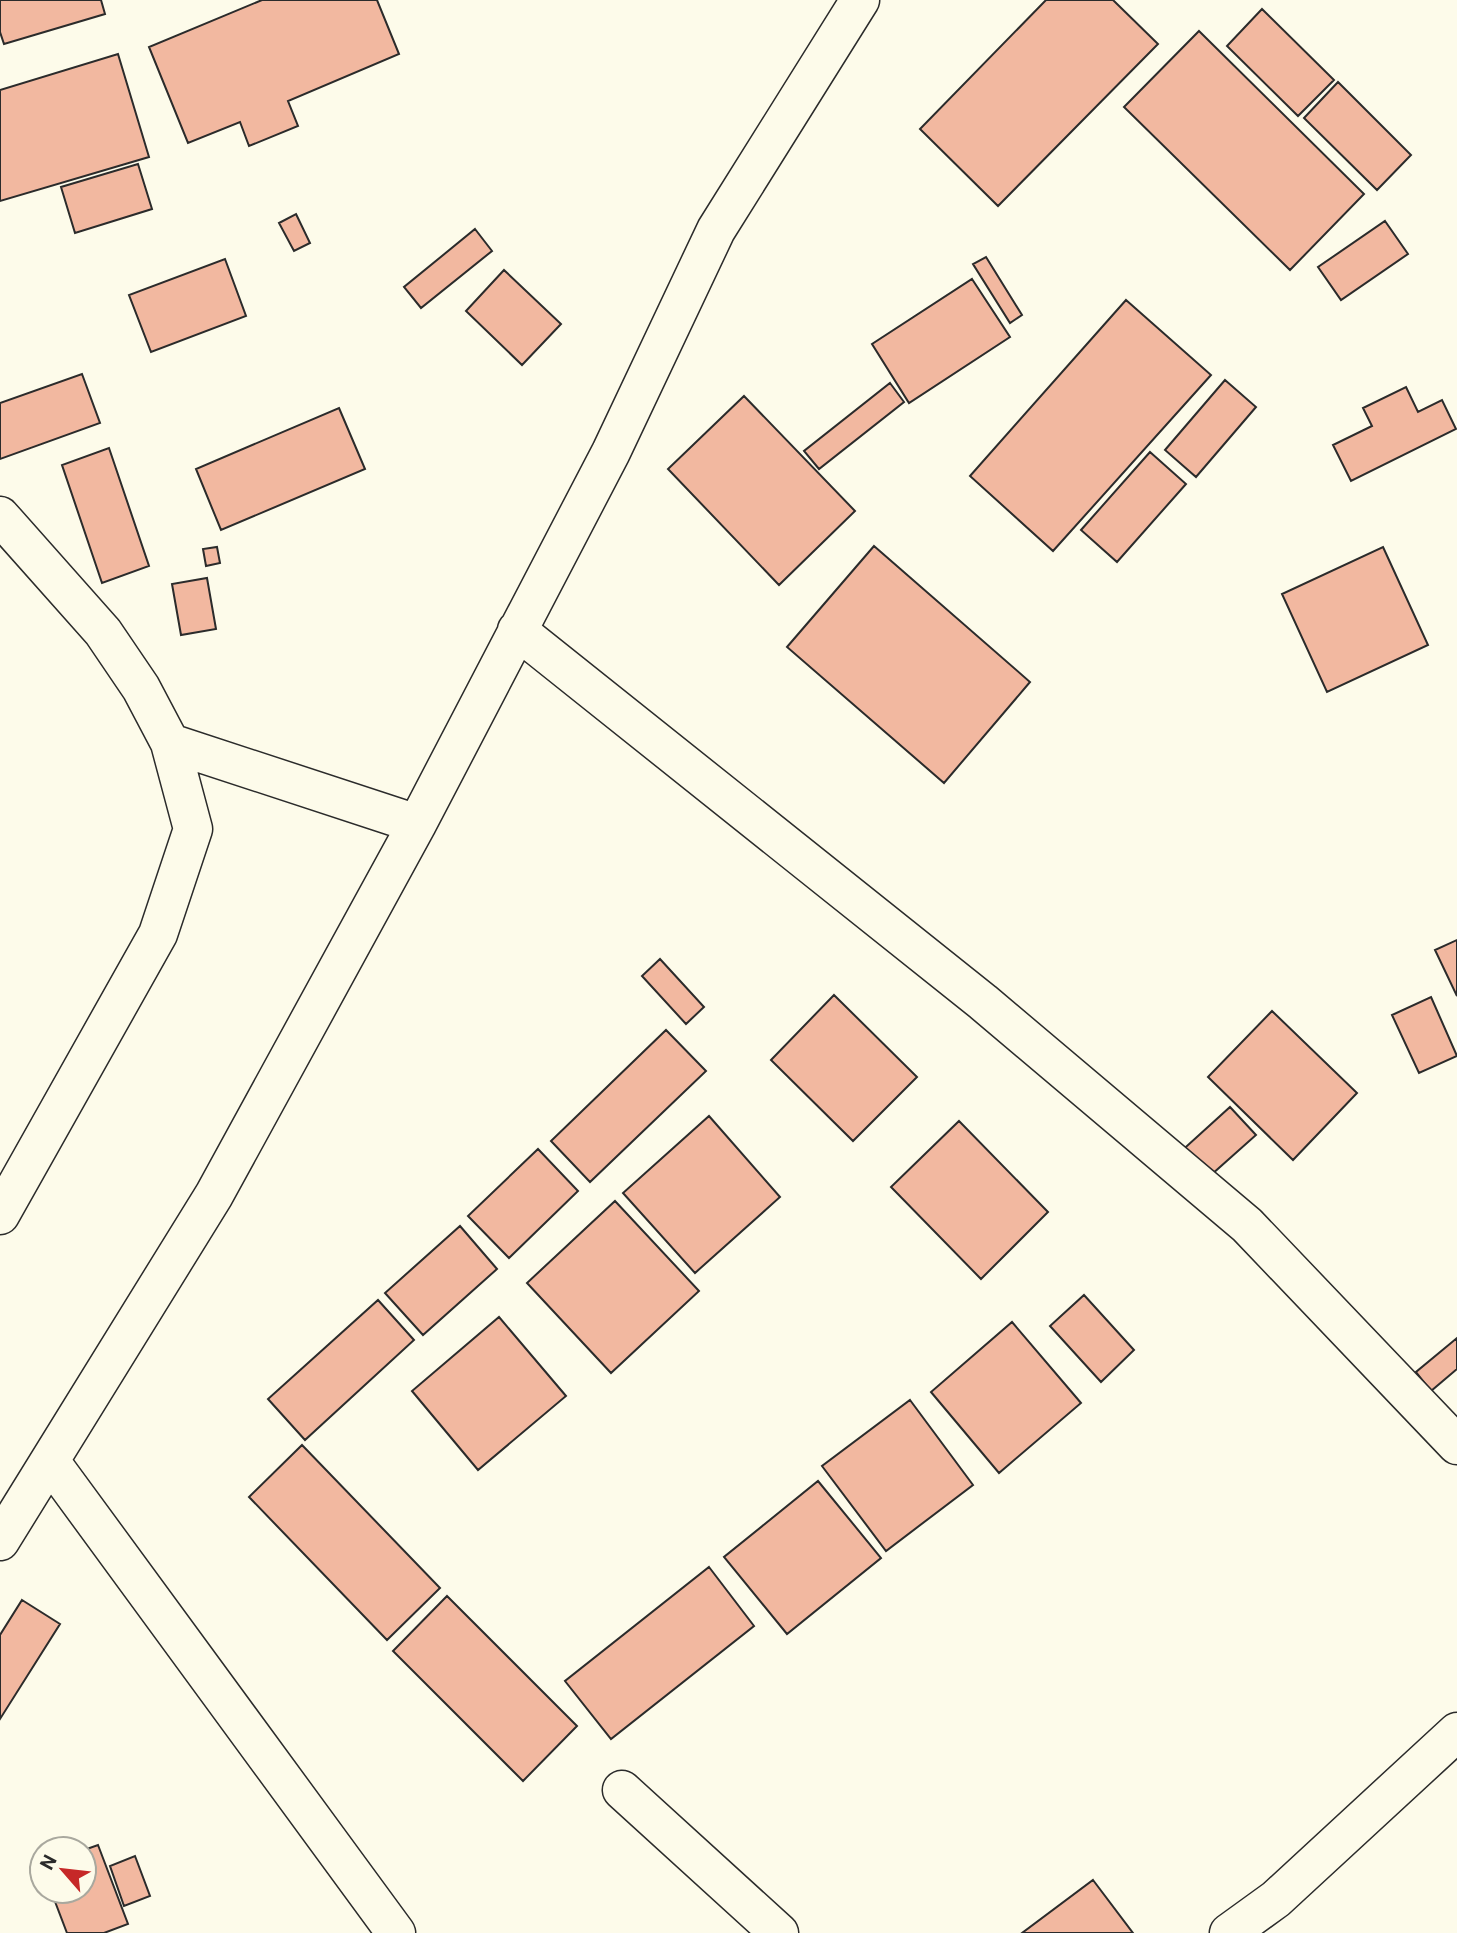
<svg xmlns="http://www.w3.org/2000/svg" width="1457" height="1933" viewBox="0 0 1457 1933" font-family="Roboto,sans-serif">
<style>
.building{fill:#f2b8a0;stroke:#2b2b2b;stroke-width:2}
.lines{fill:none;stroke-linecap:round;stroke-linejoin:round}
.minor-casing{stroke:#2b2b2b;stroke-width:41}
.minor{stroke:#fdfbea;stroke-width:38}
</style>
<rect width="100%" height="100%" fill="#fdfbea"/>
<!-- building -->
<path class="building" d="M0 0H101L105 14 4 44 0 32Z
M262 0H377L399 54 288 101 298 126 249 146 240 122 188 143 149 47Z
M1046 0H1113L1158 44 998 206 920 129Z
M1262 9 1334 80 1298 116 1227 46Z
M1199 31 1364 194 1290 270 1124 107Z
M118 54 149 157 0 201V90Z
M1338 82 1411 155 1377 190 1304 118Z
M138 164 152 209 75 233 61 187Z
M296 214 310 243 294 251 279 223Z
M1385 221 1408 254 1341 300 1318 267Z
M475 229 492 251 421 308 404 287Z
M986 257 1022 315 1010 323 973 264Z
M225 259 246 316 151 352 129 295Z
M504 270 561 324 522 365 466 311Z
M972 279 1010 337 909 403 872 344Z
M1126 300 1211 375 1053 551 970 476Z
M82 374 100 423 0 459V403Z
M1225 380 1256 407 1196 477 1165 450Z
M890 383 904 402 819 469 804 451Z
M1406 387 1418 412 1442 400 1456 429 1351 481 1333 445 1372 426 1363 408Z
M744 396 855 511 779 585 668 469Z
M339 408 365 469 221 530 196 469Z
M109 448 149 566 102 583 62 465Z
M1150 452 1186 484 1117 562 1081 530Z
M874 546 1030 682 944 783 787 647Z
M217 547 220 563 206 566 203 549Z
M1383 547 1428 645 1327 692 1282 594Z
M207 578 216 629 181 635 172 584Z
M1457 940V996L1435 950Z
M660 959 704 1007 686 1024 642 976Z
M834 995 917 1077 853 1141 771 1060Z
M1431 997 1457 1056 1419 1073 1392 1015Z
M1272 1011 1357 1093 1293 1160 1208 1077Z
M666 1030 706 1071 590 1182 551 1141Z
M1230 1107 1256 1135 1202 1183 1177 1155Z
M709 1116 780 1197 695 1273 623 1193Z
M959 1121 1048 1212 981 1279 891 1187Z
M538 1149 578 1191 509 1258 468 1216Z
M615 1201 699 1291 611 1373 527 1283Z
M460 1226 497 1269 423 1335 385 1293Z
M1084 1295 1134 1350 1101 1382 1050 1326Z
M378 1300 414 1340 305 1440 268 1399Z
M499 1317 566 1396 478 1470 412 1391Z
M1012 1322 1081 1403 999 1473 931 1392Z
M1457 1338V1369L1431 1391 1416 1372Z
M910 1400 973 1485 886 1551 822 1466Z
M302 1445 440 1588 387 1640 249 1497Z
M818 1481 881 1558 787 1634 724 1557Z
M709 1567 754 1626 611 1739 565 1681Z
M447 1596 577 1726 523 1781 393 1651Z
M22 1600 60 1624 0 1719V1635Z
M98 1845 128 1924 104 1933H67L51 1891H84V1850Z
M135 1856 150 1896 124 1906 110 1866Z
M1093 1880 1133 1933H1022Z"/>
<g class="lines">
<!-- minor casing -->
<g class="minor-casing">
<path id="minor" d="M0 516 103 632 141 688 170 743 417 824
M517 630 983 1002 1247 1225 1457 1445
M0 1215 158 934 193 829 170 743
M50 1461 396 1933
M0 1541 214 1195 417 824 611 452 716 230 860 0
M622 1790 779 1933
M1229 1933 1276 1899 1457 1732"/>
</g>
<!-- minor -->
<use href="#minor" class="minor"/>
</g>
<!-- north arrow -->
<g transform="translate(63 1870) rotate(298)"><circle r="33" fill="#fdfbea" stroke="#a9a89e" stroke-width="2"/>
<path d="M0-5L12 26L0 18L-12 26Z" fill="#c62828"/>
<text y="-10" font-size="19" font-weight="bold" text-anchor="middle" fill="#2b2b2b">N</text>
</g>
</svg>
